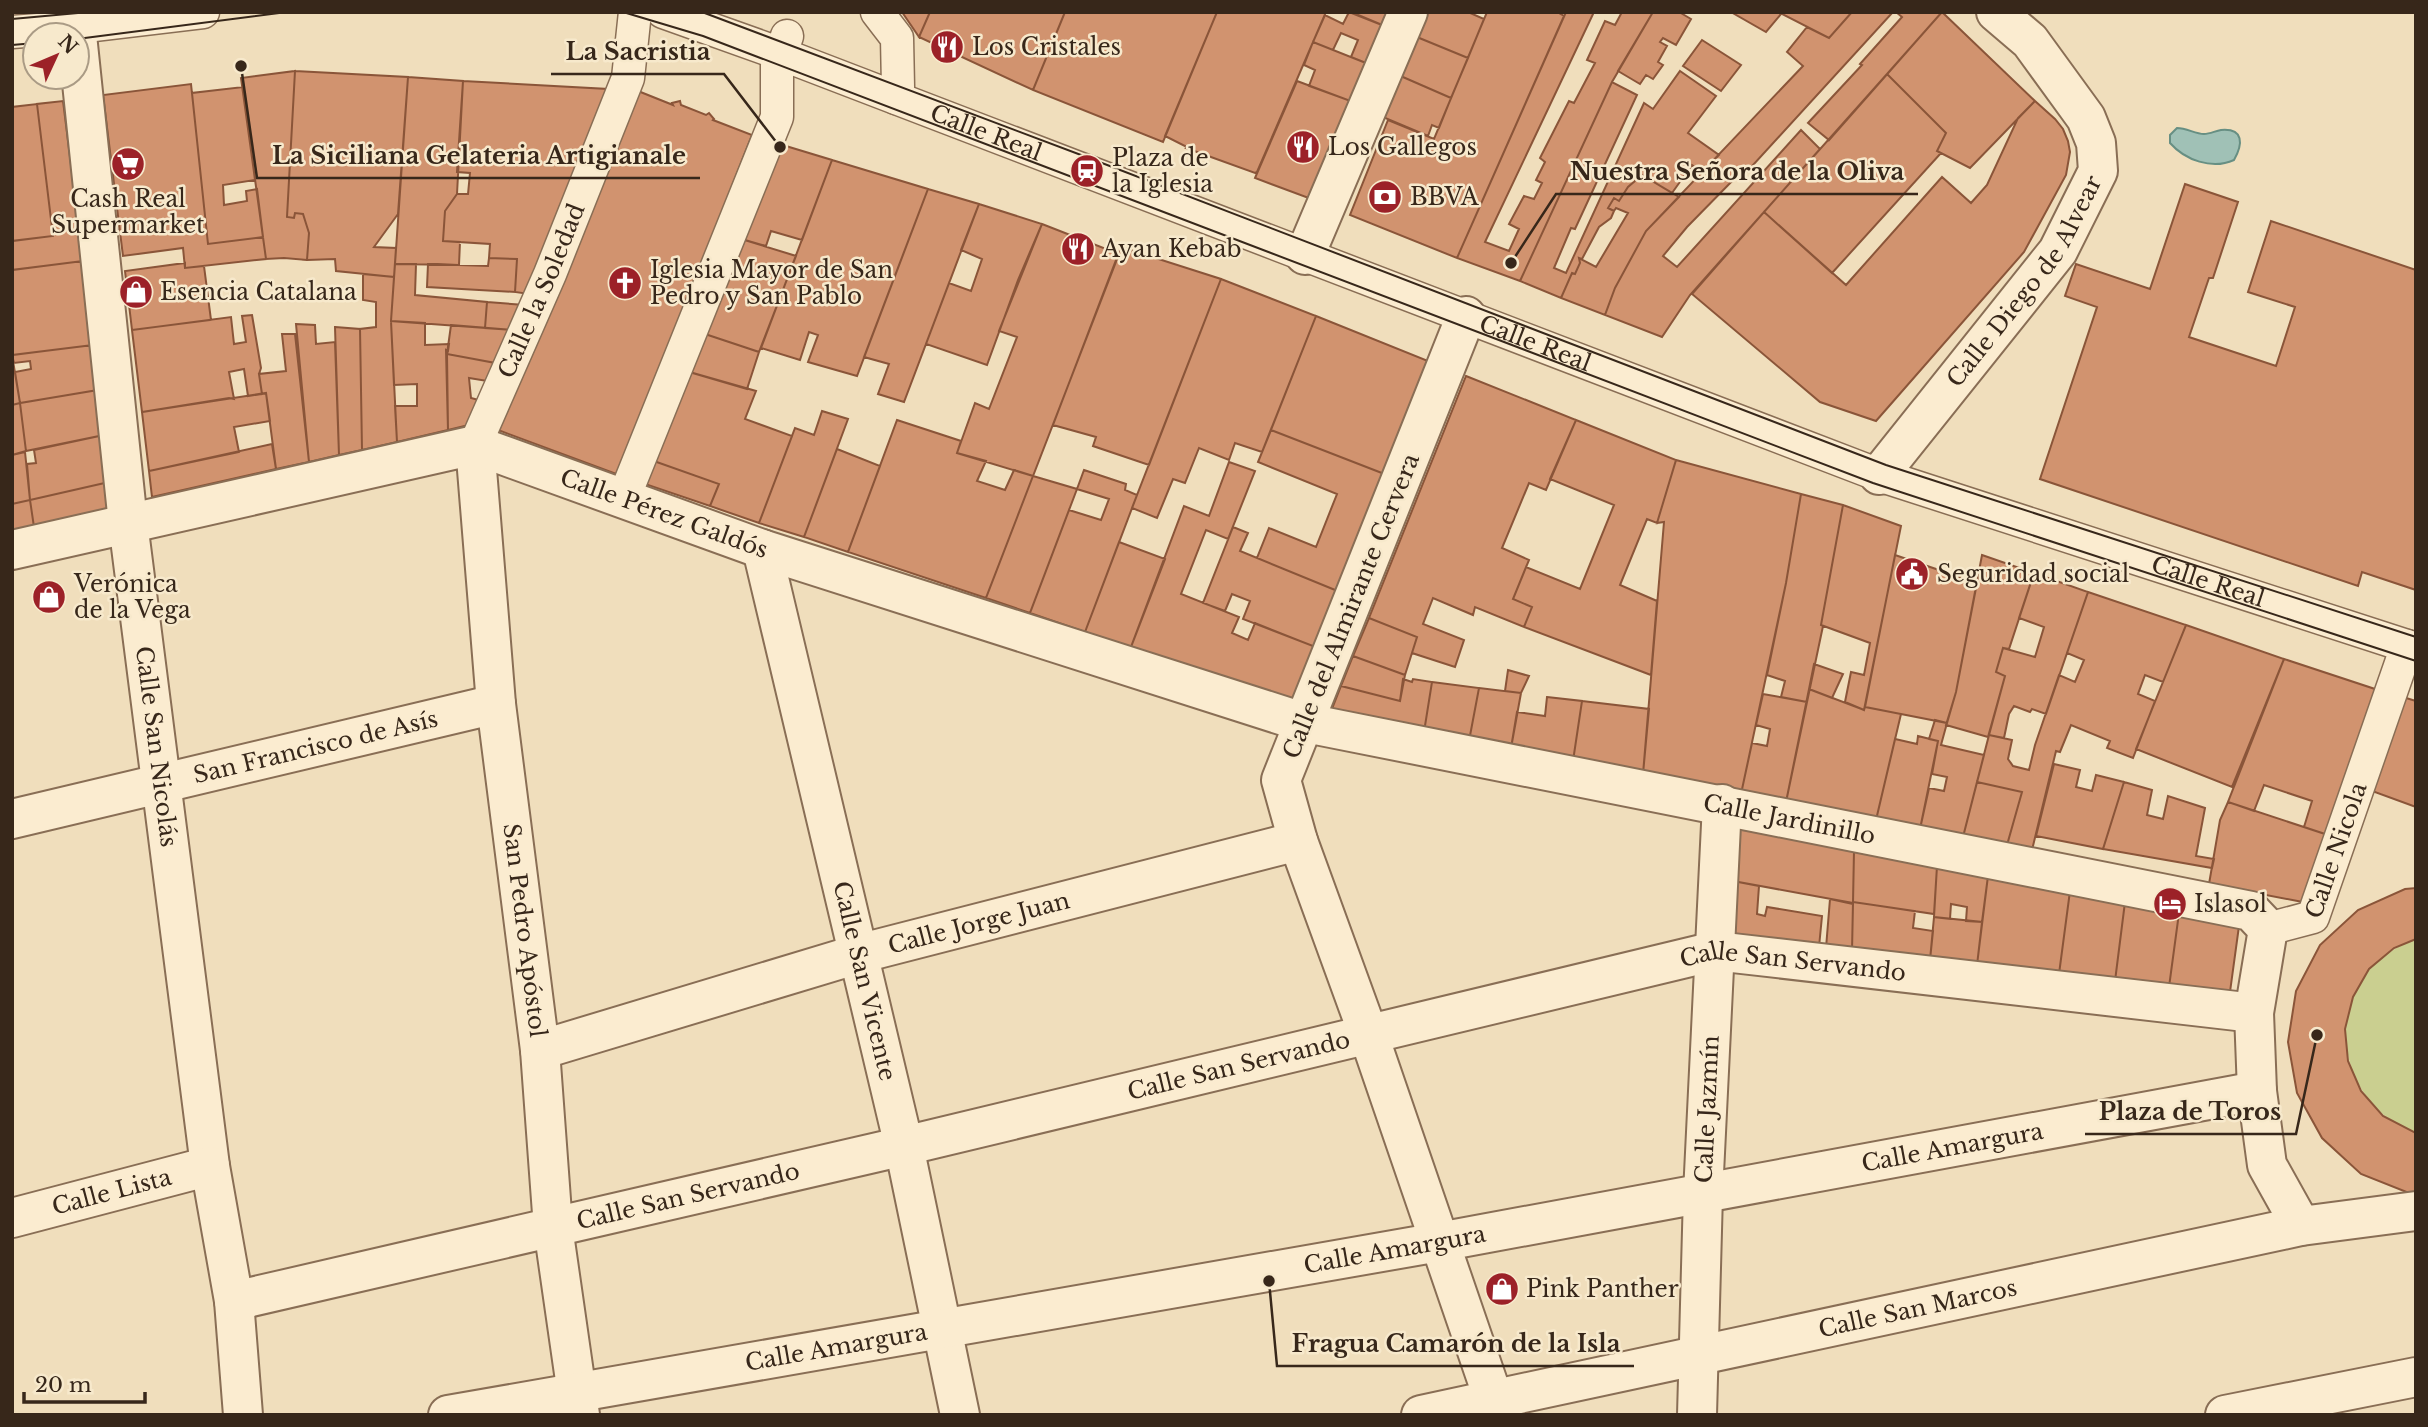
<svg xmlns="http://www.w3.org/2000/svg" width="2428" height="1427" viewBox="0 0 2428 1427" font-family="'Libre Baskerville',serif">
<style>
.green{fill:#cacf90}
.water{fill:#a0c1b6;stroke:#678f83;stroke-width:2}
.building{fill:#d1936f;stroke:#8a5539;stroke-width:2}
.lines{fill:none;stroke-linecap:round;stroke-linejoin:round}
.pedestrian-casing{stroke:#896e55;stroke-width:35}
.minor-casing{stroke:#896e55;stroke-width:42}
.pedestrian{stroke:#fbecd0;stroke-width:32}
.minor{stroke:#fbecd0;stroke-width:38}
.tram{stroke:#37271a;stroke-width:2}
.labels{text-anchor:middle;stroke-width:5;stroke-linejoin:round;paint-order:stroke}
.poi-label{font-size:23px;fill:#37271a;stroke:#f7e9cc;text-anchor:start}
.street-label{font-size:23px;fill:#37271a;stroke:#f7e9cc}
.leader{fill:none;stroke:#37271a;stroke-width:2.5}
.callout-dot{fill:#37271a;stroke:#f7e9cc;stroke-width:2.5}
.callout-label{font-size:24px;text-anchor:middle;font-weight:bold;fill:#37271a;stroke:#f7e9cc;stroke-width:5;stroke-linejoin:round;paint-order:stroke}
</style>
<rect width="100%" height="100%" fill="#f0debc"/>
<!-- green -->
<path class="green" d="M2416 939V1133C2399 1129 2383 1116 2372 1103 2339 1067 2336 1005 2370 968 2383 954 2399 946 2416 939Z"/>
<!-- water -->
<path class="water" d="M2177 128C2187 128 2195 134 2204 134 2210 134 2215 131 2221 130 2244 128 2243 144 2234 160 2212 170 2185 160 2170 143V135Z"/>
<!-- building -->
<path class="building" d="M902 12H930L919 37Z
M930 12H1065L1033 90 919 37Z
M1065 12H1217L1163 142 1033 90Z
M1217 12H1326L1257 172 1255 173 1186 148 1187 147 1165 136Z
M1349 12 1387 27 1371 65 1351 57 1358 40 1341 33 1333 50 1313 42 1325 15 1343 24Z
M1351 12H1393L1387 27Z
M1422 12H1468L1484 19 1468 58 1412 35Z
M1487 12H1557L1564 16 1457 258 1350 215 1388 120 1434 139Z
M1566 12H1594L1485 242 1509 251 1519 229 1509 224 1524 196 1534 199 1542 183 1536 180 1545 162 1540 158 1569 101 1574 103 1595 63 1587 60 1605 21 1615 25 1622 12H1653L1612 82 1520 281 1457 258Z
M1653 12H1679L1691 19 1676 45 1663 38 1660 42 1667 46 1658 62 1663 65 1653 79 1646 75 1640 84 1618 71Z
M1731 12H1778L1781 14 1766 32Z
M1778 12H1852L1829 38Z
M1852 12H1893L1743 176 1739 174 1687 227 1663 256 1677 267 1801 130 1820 149 1690 295 1662 337 1605 315 1615 288 1646 231 1803 66 1787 52 1807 27 1829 38Z
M1896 12H1942L1829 140 1808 123 1862 65 1860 64 1902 17Z
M1942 12 2035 101 1970 168 1937 151 1946 133 1887 74Z
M1412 35 1468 58 1451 98 1396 74Z
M1702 40 1741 65 1721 91 1683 66Z
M1313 42 1371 65 1356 103 1309 86 1315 70 1304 65Z
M295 71 287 217 294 218 295 213 303 214 309 233 307 260 284 258 266 259 241 78Z
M295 71 408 77 398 214 374 247 396 248 394 277 336 271 335 259 307 260 309 233 303 214 295 213 294 218 287 217Z
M1680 71 1716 96 1688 133 1719 155 1703 172 1692 165 1672 193 1642 175 1628 187 1619 201 1614 198 1608 208 1614 211 1611 218 1599 227 1582 259 1579 258 1580 263 1575 274 1572 273 1561 298 1520 281 1612 82 1637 95 1575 229 1571 228 1554 268 1566 273 1644 103 1653 109Z
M1396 74 1451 98 1439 128 1432 125 1428 136 1378 115Z
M1887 74 1946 133 1937 151 1941 153 1832 273 1764 212Z
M408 77 463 81 457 194 445 211 443 241 460 242 459 265 395 264Z
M463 81 608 89 529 294 515 292 517 259 489 258 490 244 443 241 445 211 457 194H468L470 173 457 172Z
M1297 81 1356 103 1314 200 1255 178Z
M191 84 208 244 263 237 266 259 185 268 183 248 123 256 103 95Z
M243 87 255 180 223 185 224 205 247 201 246 191 257 189 263 237 208 244 192 93Z
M633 89 673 105 672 103 680 101 681 105 706 115 709 113 714 119 713 120 752 135 619 475 498 430Z
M63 101 83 261 12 270V241L53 236 37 104Z
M2035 101 2055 119 2063 129 2068 141 2070 152 2066 175 2024 252 1876 421 1820 402 1692 294 1764 212 1846 285 1942 177 1971 203 1987 185 2018 118Z
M37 104 53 236 12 241V107Z
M776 143 832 160 802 240 771 231 766 246 738 238Z
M832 160 928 189 857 376 808 362 818 335 809 332 800 360 761 348Z
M1642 175 1679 197 1646 231 1615 288 1605 315 1561 298 1572 273 1575 274 1580 263 1579 258 1596 267 1628 213 1616 208 1614 211 1608 208 1614 198 1619 201 1628 187Z
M2185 184 2238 202 2213 278H2209L2189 337 2276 366 2295 307 2248 292 2271 221 2416 270V590L2362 572 2358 586 2040 479 2097 307 2065 296 2076 264 2150 289Z
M928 189 979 204 904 402 878 394 889 364 864 357Z
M979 204 1042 224 1018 280 987 365 926 344 949 283 971 291 982 259 961 250Z
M1042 224 1119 254 1033 476 957 453 975 403 989 409 1017 337 999 331Z
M738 238 796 256 759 352 702 333Z
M1121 247 1221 279 1149 465 1093 446 1096 437 1053 425Z
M489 258 517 259 515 292 427 287 428 264 488 266Z
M83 261 93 345 12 355V270Z
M185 263V268L204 266 211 320 132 330 125 271Z
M395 264H416L415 295 487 302 485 328 391 321Z
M363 274 394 277 391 321 397 442 362 450 360 329 376 327V302L363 300Z
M1221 279 1316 316 1262 452 1235 443 1229 460 1199 448 1185 483 1173 479 1157 518 1132 508Z
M487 302 524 305 514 330 485 328Z
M252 315 261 368 259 374 262 394 248 396 244 369 229 372 234 399 229 398 142 412 132 330 231 317 234 344 246 342 242 316Z
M1316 316 1433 363 1387 475 1271 430Z
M391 321 425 323V345L449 344 448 351 446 350 448 430 397 442 395 406H417V384L394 385Z
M296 324 315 325 316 344 335 342 339 455 309 462Z
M451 325 514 330 501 364 447 354Z
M335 327 360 329 362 450 339 455Z
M702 333 759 352 747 389 686 371Z
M282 334H295L309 462 276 469 266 393 262 394 259 374 286 371Z
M93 345 98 390 20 403 15 372 31 369 30 361 14 363 12 355Z
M447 354 501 364 493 382 469 378 471 398 486 402 477 423 448 430Z
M12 355 20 403 12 405Z
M686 371 756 391 745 419 792 436 759 523 710 506 719 484 651 460Z
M1466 376 1576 420 1546 490 1529 483 1502 548 1529 560 1513 599 1532 607 1524 627 1475 607 1473 615 1433 598 1423 624 1464 640 1455 667 1412 653 1417 637 1369 618Z
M98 390 104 435 26 451 20 403Z
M266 393 270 421 234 427 239 452 149 471 142 412Z
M20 403 26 451 12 455V405Z
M822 411 848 419 804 537 759 523 795 428 814 435Z
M897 420 961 441 957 453 986 461 977 481 1005 490 1014 470 1033 476 986 598 848 552Z
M1576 420 1676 460 1657 523 1647 519 1620 585 1657 601 1651 675 1524 627 1532 607 1513 599 1526 567 1580 589 1614 505 1550 479Z
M1271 430 1387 475 1340 592 1257 558 1269 528 1316 547 1337 494 1258 462Z
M104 435 109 482 30 500 27 464 36 463 34 450Z
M272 444 276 469 152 497 149 471Z
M837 449 880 466 848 552 804 537Z
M25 452 30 500 12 504V455Z
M651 460 719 484 710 506 642 483Z
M1676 460 1801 494 1786 583 1741 794 1643 774 1664 522 1657 523Z
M1229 462 1255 471 1228 539 1206 530 1181 594 1239 617 1232 633 1248 640 1255 623 1318 648 1297 703 1131 647 1184 506 1209 516Z
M1084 470 1126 484 1125 490 1137 495 1085 632 1030 613 1069 510 1101 520 1109 499 1077 489Z
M1033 476 1077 489 1030 613 986 598Z
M109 482 112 508 34 527 30 500Z
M1801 494 1843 505 1821 625 1823 626 1807 702 1781 697 1785 681 1767 675 1786 583Z
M30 500 34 527 12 532V504Z
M1843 505 1901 526 1864 710 1845 702 1851 672 1864 675 1870 643 1821 625Z
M1233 527 1248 533 1240 551 1340 592 1318 648 1243 619 1250 601 1232 594 1225 611 1203 603Z
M1119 542 1165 559 1131 647 1085 632Z
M1895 555 1977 583 1956 692 1947 723 1865 707Z
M1982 555 2034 573 2009 649 2003 648 1996 672 2005 676 1988 737 1946 725 1956 692Z
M2034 573 2088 592 2046 714 2032 709 2030 712 2014 706 2009 714 2004 738 1989 735 2005 676 1996 672 2003 648 2035 657 2044 627 2019 618Z
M2088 592 2186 625 2163 682 2145 675 2138 694 2155 701 2133 758 2107 748 2110 741 2071 725 2060 752 2056 751 2032 850 2007 845 2022 792 1977 782 1989 735 2012 740 2008 759 2013 766 2029 770 2035 745 2059 675 2075 682 2084 660 2067 653Z
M1369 618 1417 637 1405 675 1353 656Z
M2186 625 2284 659 2232 787 2136 749Z
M1353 656 1405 675 1400 701 1341 686Z
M2284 659 2381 691 2331 836 2304 827 2312 801 2264 785 2254 811 2228 802Z
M1814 664 1843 674 1832 698 1809 689Z
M1508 670 1529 676 1521 693 1505 691Z
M1403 679 1412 682 1413 679 1432 682 1424 732 1330 714 1341 686 1400 701Z
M1432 682 1479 688 1469 741 1424 732Z
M1479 688 1521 693 1511 748 1469 741Z
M1809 689 1864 710 1865 707 1901 714 1876 820 1786 802Z
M1763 694 1807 702 1786 802 1741 794 1752 743 1767 746 1770 729 1756 725Z
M2393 694 2416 701V807L2361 787Z
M1547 697 1582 701 1573 761 1511 748 1517 712 1545 716Z
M1582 701 1649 709 1643 774 1573 761Z
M1935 720 1947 723 1941 745 1984 755 1963 837 1920 829 1929 788 1944 791 1947 777 1932 774 1938 741 1929 739Z
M1918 736 1938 741 1920 829 1876 820 1895 739 1917 744Z
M2054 764 2080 770 2076 787 2092 791 2096 775 2124 782 2103 849 2036 836Z
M1977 782 2022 792 2007 845 1963 837Z
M2124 782 2152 790 2147 815 2163 819 2168 796 2205 808 2196 856 2214 859 2212 868 2103 849Z
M2228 802 2331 836 2308 903 2209 884 2220 820Z
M1736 828 1854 851 1853 903 1733 881Z
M1854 851 1937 866 1934 914 1853 902Z
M1937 866 1988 876 1982 922 1966 921 1967 907 1951 904 1950 919 1934 917Z
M1988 876 2070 891 2059 974 1977 965Z
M1733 881 1759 886 1757 914 1765 916 1767 907 1822 916 1819 947 1730 937Z
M2416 888V939L2394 948 2369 969 2353 997 2345 1029 2348 1061 2361 1091 2383 1116 2416 1133V1194L2409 1193 2361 1174 2322 1138 2297 1093 2288 1042 2296 991 2320 945 2358 910 2405 889Z
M2070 891 2125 902 2115 981 2059 974Z
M1830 899 1853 904 1852 951 1826 948Z
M1853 902 1915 911 1913 928 1933 931 1930 960 1852 951Z
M2125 902 2179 913 2169 987 2115 981Z
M2179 913 2239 926 2230 992 2169 987Z
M1934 917 1982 922 1977 965 1930 960Z"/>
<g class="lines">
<!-- pedestrian casing -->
<g class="pedestrian-casing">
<g id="pedestrian">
<path id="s1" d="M663 12 781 54 1879 475 2416 649"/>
<path d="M877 12 897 38 898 87 896 98"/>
<path d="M12 32 77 27 203 12"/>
<path id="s2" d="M475 445 550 274 628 78 635 12"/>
<path d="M623 500 777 117V65L787 36"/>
<path id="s3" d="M2268 929 2313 917 2407 646"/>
</g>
</g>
<!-- minor casing -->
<g class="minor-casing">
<g id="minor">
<path id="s4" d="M77 35 128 523 210 1166 234 1301 243 1415"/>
<path d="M1305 255 1408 12"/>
<path d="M1466 316 1281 780 1298 841 1369 1036 1499 1415"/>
<path id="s5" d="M475 445 496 704 540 1050 553 1227 580 1415"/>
<path id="s6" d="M1879 475 2058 251 2098 171 2096 143 2086 118 2030 41 1996 12"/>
<path id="s7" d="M762 549 904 1146 960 1415"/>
<path id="s8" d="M12 550 475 445 762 549 1306 723 2251 911 2268 929 2254 1013 2257 1091 2267 1165 2301 1226"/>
<path id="s9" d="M12 819 496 704"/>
<path id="s10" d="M540 1050 858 954 1298 841"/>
<path id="s11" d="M12 1218 210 1166"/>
<path id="s12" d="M234 1301 904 1146 1715 951 2254 1013"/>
<path id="s13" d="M448 1415 1439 1242 2257 1091"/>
<path id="s14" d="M1421 1415 2301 1226 2416 1211"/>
<path id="s15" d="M1697 1415 1703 1194 1722 804"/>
<path d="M2225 1415 2416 1377"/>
</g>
</g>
<!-- pedestrian -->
<use href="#pedestrian" class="pedestrian"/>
<!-- minor -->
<use href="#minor" class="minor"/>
<!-- tram -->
<path class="tram" d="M623 12 703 36 1873 483 2416 661
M702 12 1089 158 1886 465 2416 637
M12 19 89 12
M77 39 287 12
M12 45 35 43"/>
</g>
<!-- icons -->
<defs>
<g id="restaurant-disc" transform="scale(1.75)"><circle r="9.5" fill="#9c2128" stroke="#f7e9cc"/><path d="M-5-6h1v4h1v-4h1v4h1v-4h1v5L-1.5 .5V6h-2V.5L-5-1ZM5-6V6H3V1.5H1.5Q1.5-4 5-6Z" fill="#fff"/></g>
<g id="supermarket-disc" transform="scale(1.75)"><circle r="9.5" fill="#9c2128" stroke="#f7e9cc"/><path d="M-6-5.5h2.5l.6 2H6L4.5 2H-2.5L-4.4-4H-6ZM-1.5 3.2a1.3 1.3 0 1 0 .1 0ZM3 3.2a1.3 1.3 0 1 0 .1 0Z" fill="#fff"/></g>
<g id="station-disc" transform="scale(1.75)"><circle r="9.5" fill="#9c2128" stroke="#f7e9cc"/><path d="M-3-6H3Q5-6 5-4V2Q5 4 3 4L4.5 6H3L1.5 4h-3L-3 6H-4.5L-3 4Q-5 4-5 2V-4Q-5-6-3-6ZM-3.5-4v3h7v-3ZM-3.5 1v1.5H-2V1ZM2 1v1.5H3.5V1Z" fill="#fff"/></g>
<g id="bank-disc" transform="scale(1.75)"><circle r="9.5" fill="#9c2128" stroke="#f7e9cc"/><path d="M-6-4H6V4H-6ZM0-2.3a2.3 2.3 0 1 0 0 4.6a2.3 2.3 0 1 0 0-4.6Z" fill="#fff"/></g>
<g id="church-disc" transform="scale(1.75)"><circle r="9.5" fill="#9c2128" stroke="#f7e9cc"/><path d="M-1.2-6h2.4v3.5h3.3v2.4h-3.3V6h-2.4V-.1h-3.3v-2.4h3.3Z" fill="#fff"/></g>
<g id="shop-disc" transform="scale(1.75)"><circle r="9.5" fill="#9c2128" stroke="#f7e9cc"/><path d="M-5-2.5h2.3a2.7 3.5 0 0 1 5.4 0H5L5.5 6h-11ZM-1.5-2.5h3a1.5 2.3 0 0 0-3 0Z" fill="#fff"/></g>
<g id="civic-disc" transform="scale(1.75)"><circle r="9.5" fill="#9c2128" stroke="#f7e9cc"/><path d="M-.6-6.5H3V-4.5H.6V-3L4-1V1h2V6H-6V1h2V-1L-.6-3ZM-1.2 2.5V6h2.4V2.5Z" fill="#fff"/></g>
<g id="hotel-disc" transform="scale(1.75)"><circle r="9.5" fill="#9c2128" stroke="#f7e9cc"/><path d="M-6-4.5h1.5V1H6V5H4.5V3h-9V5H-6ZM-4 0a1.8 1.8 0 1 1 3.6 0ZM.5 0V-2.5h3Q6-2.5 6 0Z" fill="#fff"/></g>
</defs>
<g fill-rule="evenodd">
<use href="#restaurant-disc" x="947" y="47"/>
<use href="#restaurant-disc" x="1303" y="147"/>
<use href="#supermarket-disc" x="128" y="164"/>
<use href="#station-disc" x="1087" y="171"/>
<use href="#bank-disc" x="1385" y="197"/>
<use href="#restaurant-disc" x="1078" y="249"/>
<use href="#church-disc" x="625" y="283"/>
<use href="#shop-disc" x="136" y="292"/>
<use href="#civic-disc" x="1912" y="574"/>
<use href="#shop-disc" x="49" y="597"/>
<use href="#hotel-disc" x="2170" y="904"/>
<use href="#shop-disc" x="1502" y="1289"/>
</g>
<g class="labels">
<!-- poi labels -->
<g class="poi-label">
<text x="972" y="55">Los Cristales</text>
<text x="1328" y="155">Los Gallegos</text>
<text x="1112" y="166">Plaza de<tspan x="1112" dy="26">la Iglesia</tspan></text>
<text x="1410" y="205">BBVA</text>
<text x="128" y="207" text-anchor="middle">Cash Real<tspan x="128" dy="26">Supermarket</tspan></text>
<text x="1102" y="257">Ayan Kebab</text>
<text x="650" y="278">Iglesia Mayor de San<tspan x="650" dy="26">Pedro y San Pablo</tspan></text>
<text x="160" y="300">Esencia Catalana</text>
<text x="1937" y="582">Seguridad social</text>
<text x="74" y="592">Verónica<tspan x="74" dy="26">de la Vega</tspan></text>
<text x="2194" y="912">Islasol</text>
<text x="1526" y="1297">Pink Panther</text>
</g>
<!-- street labels -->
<g class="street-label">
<text dy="8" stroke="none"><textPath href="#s1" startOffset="345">Calle Real</textPath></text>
<text dy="8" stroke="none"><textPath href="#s6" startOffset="243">Calle Diego de Alvear</textPath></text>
<text dy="8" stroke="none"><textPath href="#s2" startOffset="168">Calle la Soledad</textPath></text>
<text dy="8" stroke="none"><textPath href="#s1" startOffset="933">Calle Real</textPath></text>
<text dy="8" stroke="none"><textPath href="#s8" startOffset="676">Calle Pérez Galdós</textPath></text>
<text dy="8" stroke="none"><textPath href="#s1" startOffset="1647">Calle Real</textPath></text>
<text transform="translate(1351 606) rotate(-68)" y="8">Calle del Almirante Cervera</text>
<text dy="8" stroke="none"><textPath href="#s4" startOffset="716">Calle San Nicolás</textPath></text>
<text dy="8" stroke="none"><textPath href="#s9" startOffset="312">San Francisco de Asís</textPath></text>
<text dy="8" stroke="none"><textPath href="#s8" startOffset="1844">Calle Jardinillo</textPath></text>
<text dy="8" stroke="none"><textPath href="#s3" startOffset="117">Calle Nicola</textPath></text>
<text dy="8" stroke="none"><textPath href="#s10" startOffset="457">Calle Jorge Juan</textPath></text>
<text dy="8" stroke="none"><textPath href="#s5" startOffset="488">San Pedro Apóstol</textPath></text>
<text dy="8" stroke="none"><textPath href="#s12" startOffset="1600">Calle San Servando</textPath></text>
<text dy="8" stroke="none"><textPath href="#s7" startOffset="444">Calle San Vicente</textPath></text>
<text dy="8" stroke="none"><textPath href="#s12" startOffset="1032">Calle San Servando</textPath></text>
<text dy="8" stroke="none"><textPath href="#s15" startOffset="306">Calle Jazmín</textPath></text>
<text dy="8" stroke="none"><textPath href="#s13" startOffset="1528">Calle Amargura</textPath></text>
<text dy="8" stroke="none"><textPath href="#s11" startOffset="103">Calle Lista</textPath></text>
<text dy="8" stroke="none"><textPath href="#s12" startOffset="466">Calle San Servando</textPath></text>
<text dy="8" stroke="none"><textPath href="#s13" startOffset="961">Calle Amargura</textPath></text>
<text dy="8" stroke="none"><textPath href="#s14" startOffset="508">Calle San Marcos</textPath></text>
<text dy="8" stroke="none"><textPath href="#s13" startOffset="394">Calle Amargura</textPath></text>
</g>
</g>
<!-- callouts -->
<path class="leader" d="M780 147L724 74H551M241 66L257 178H700M1511 263L1556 194H1918M2317 1035L2296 1134H2085M1269 1281L1277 1366H1634"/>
<g class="callout-dot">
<circle cx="780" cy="147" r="7"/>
<circle cx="241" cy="66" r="7"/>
<circle cx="1511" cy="263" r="7"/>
<circle cx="2317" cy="1035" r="7"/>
<circle cx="1269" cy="1281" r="7"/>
</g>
<g class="callout-label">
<text x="638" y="60">La Sacristia</text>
<text x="479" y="164">La Siciliana Gelateria Artigianale</text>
<text x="1737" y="180">Nuestra Señora de la Oliva</text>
<text x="2190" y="1120">Plaza de Toros</text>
<text x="1456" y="1352">Fragua Camarón de la Isla</text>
</g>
<!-- border -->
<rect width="2428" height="1427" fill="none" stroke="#37271a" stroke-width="28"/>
<!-- north arrow -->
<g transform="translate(56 56) rotate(46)"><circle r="33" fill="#f7e9cc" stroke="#aa9b85" stroke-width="2"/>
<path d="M0-5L12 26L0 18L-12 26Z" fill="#9c2128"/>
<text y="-10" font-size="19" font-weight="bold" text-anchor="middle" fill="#37271a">N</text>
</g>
<!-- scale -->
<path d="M24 1392v10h121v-10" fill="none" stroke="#37271a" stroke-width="3.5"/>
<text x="35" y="1392" font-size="21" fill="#37271a" stroke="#f7e9cc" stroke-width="5" paint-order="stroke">20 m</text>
</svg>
